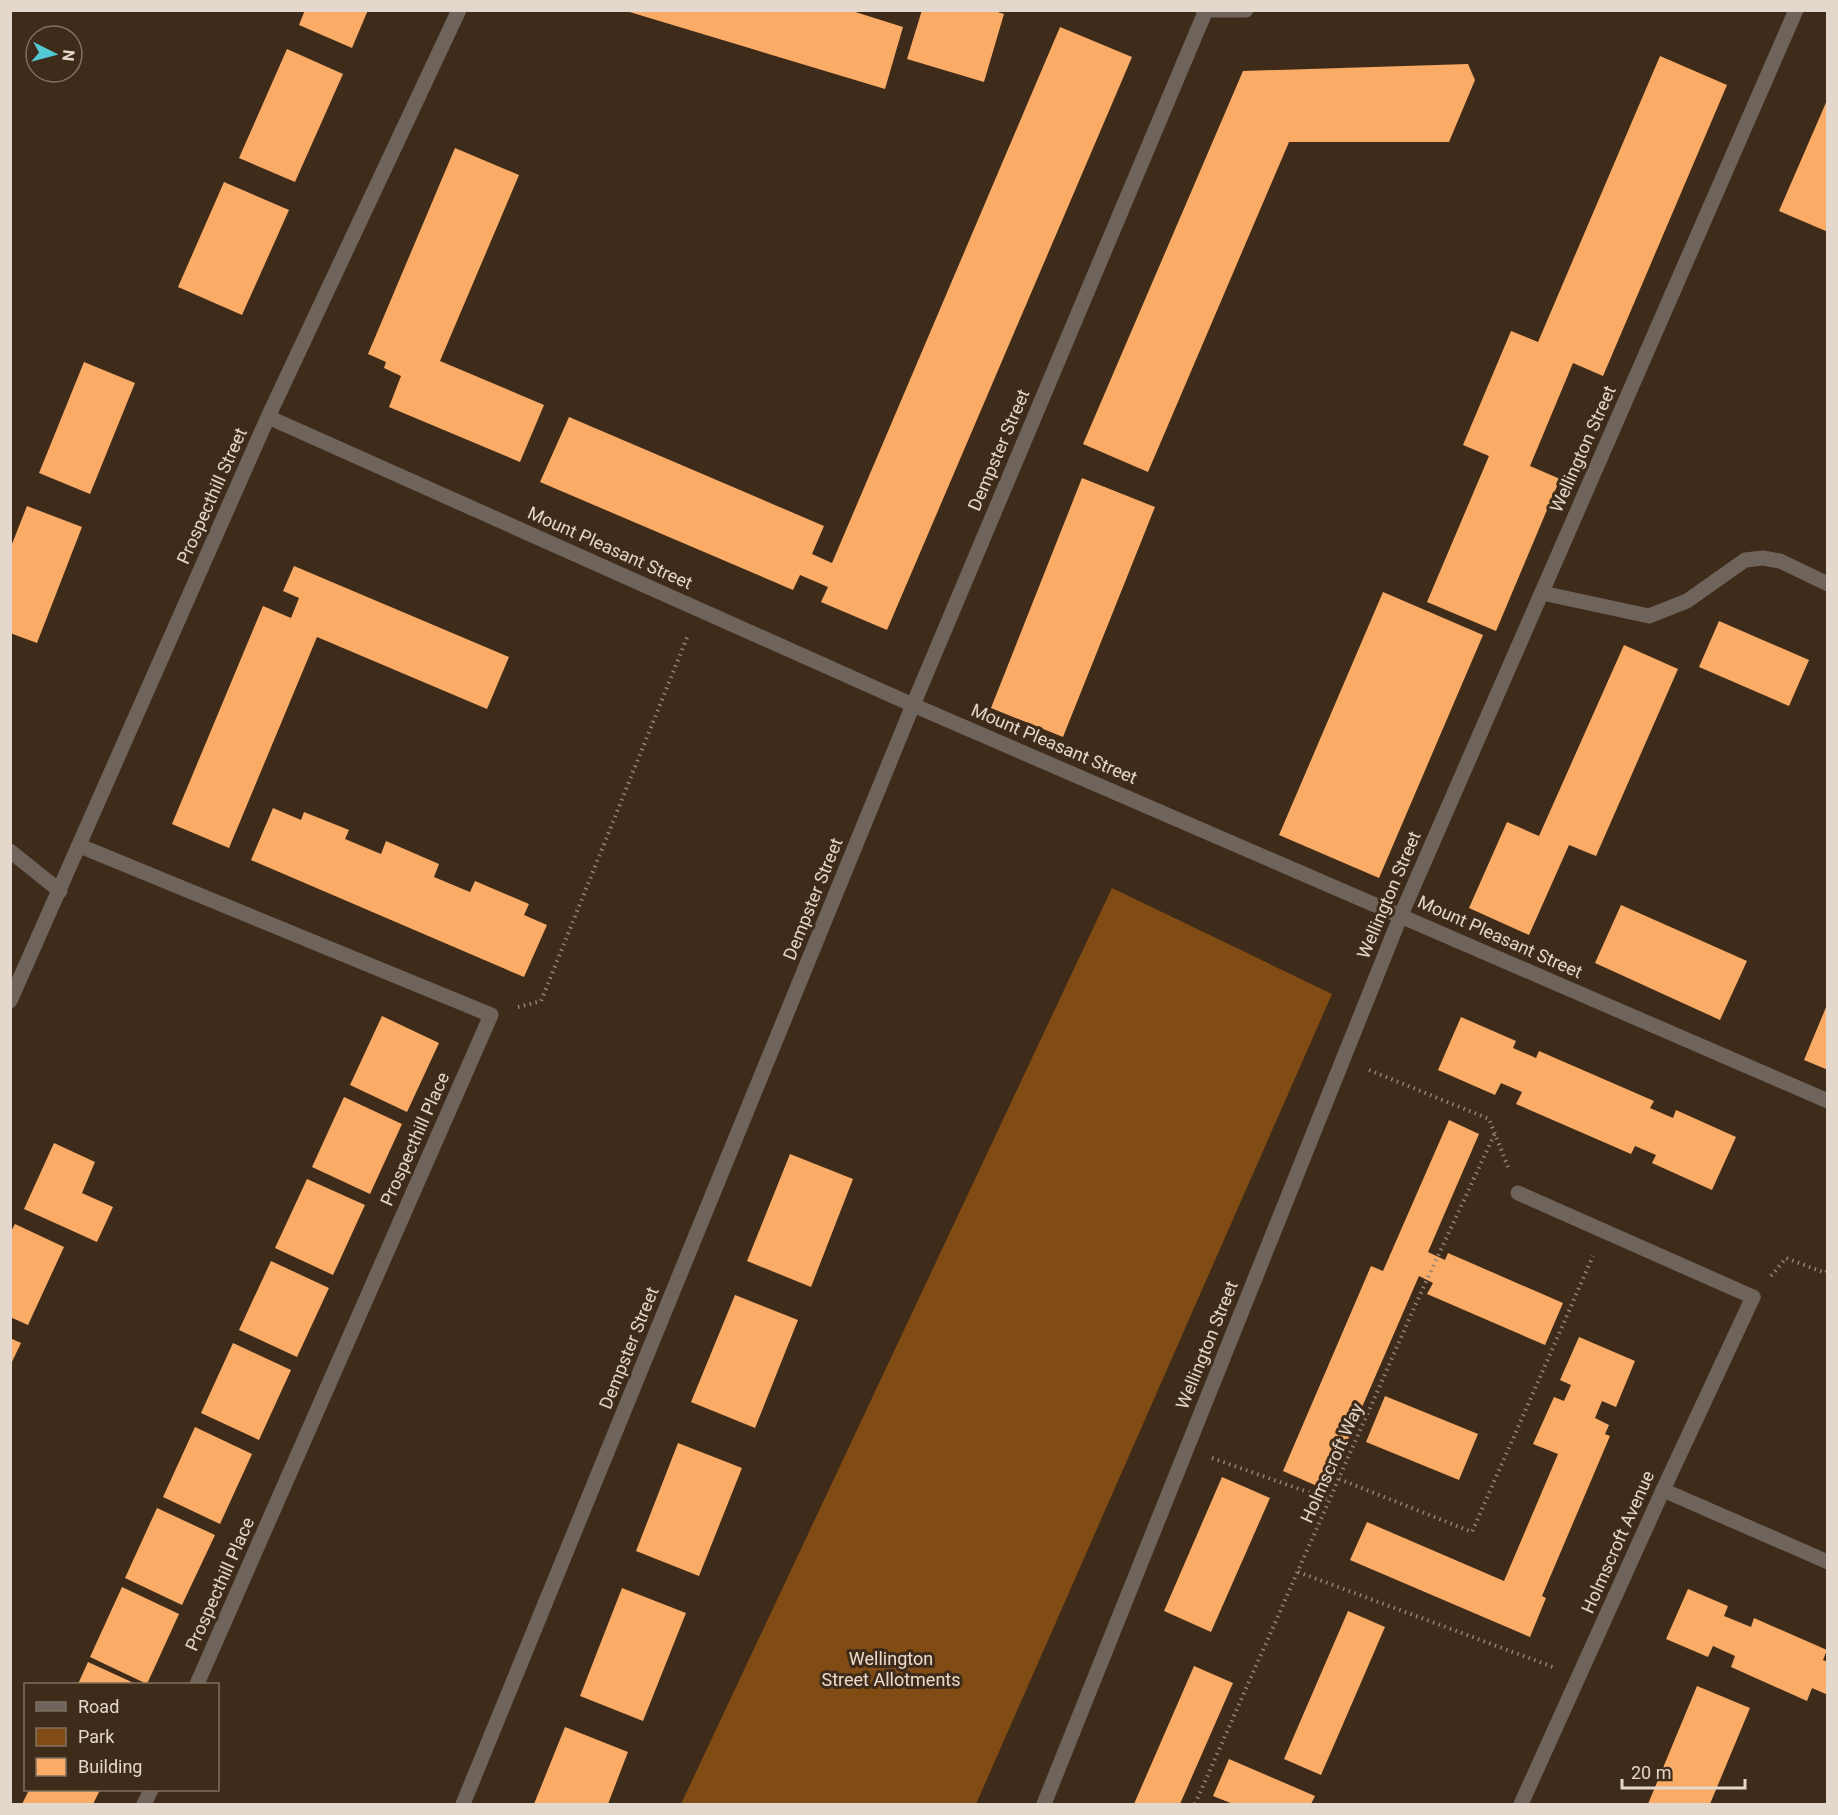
<svg xmlns="http://www.w3.org/2000/svg" width="1838" height="1815" viewBox="0 0 1838 1815" font-family="Roboto,sans-serif">
<style>
.green{fill:#814c14}
.building{fill:#faac66}
.lines{fill:none;stroke-linecap:round;stroke-linejoin:round}
.path{stroke:#938375;stroke-width:4;stroke-dasharray:1.5 4.5;stroke-linecap:butt}
.lane{stroke:#6e645b;stroke-width:15}
.street{stroke:#6e645b;stroke-width:15}
.labels{text-anchor:middle;stroke-width:6;stroke-linejoin:round;paint-order:stroke}
.street-label{font-size:18px;fill:#e4d7cc;stroke:#3f2b1a}
.park-label{font-size:18px;fill:#f0dccc;stroke:#3f2b1a}
</style>
<rect width="100%" height="100%" fill="#3f2b1a"/>
<!-- green -->
<path class="green" d="M1112 888 1332 994 976 1804H681Z"/>
<!-- building -->
<path class="building" d="M305 10H368L352 48 299 25Z
M623 10H849L903 27 885 89Z
M922 10H991L1004 14 984 82 907 59Z
M1060 27 1132 57 887 630 821 602 828 587 800 575 793 590 540 482 569 417 824 526 812 554 832 563Z
M287 49 343 74 295 182 239 158Z
M1660 56 1727 85 1603 376 1573 363 1530 466 1560 479 1496 631 1427 602 1489 456 1463 445 1511 331 1538 342Z
M1468 64 1475 80 1449 142H1289L1148 472 1083 444 1243 71Z
M1828 98V232L1779 211Z
M455 148 519 175 440 361 544 405 520 462 389 407 401 376 384 368 386 362 368 354Z
M224 182 289 210 242 315 178 287Z
M84 362 135 383 90 494 39 473Z
M1082 478 1155 507 1063 737 991 708Z
M27 506 82 527 37 643 10 633V549Z
M294 566 509 657 487 709 317 637 229 848 172 824 263 606 291 618 299 598 283 591Z
M1383 592 1483 635 1379 878 1279 835Z
M1719 621 1809 660 1789 706 1699 667Z
M1624 645 1678 669 1596 856 1569 845 1529 935 1469 908 1507 822 1539 836Z
M273 808 301 820 304 812 349 830 345 839 381 854 386 841 439 864 434 877 470 892 475 881 529 904 524 915 547 925 524 977 251 860Z
M1621 905 1747 961 1720 1020 1595 963Z
M1827 1005H1828V1070L1804 1060Z
M382 1016 439 1043 407 1112 350 1085Z
M1461 1017 1516 1041 1513 1048 1536 1058 1539 1051 1654 1101 1650 1108 1673 1118 1676 1110 1736 1137 1712 1190 1652 1163 1656 1155 1635 1146 1631 1154 1516 1104 1522 1092 1501 1083 1495 1095 1438 1070Z
M344 1097 402 1124 370 1194 312 1167Z
M1449 1120 1479 1134 1428 1252 1445 1260 1448 1253 1563 1303 1545 1345 1427 1294 1433 1283 1419 1276 1326 1490 1283 1471 1371 1266 1383 1271Z
M54 1143 95 1162 82 1193 113 1207 97 1242 24 1209Z
M790 1154 853 1179 811 1287 747 1261Z
M307 1179 365 1205 333 1275 275 1248Z
M15 1224 64 1247 28 1325 10 1317V1233Z
M271 1261 329 1288 297 1357 239 1330Z
M735 1295 798 1320 755 1428 691 1402Z
M1579 1337 1635 1361 1616 1407 1602 1401 1595 1418 1609 1425 1605 1434 1610 1436 1542 1596 1546 1598 1530 1637 1350 1560 1367 1522 1504 1581 1558 1454 1533 1444 1554 1397 1564 1401 1571 1385 1560 1380Z
M10 1338 21 1343 10 1366Z
M233 1343 291 1370 259 1440 201 1413Z
M1385 1396 1478 1434 1459 1480 1366 1442Z
M195 1427 252 1454 220 1524 163 1497Z
M678 1443 742 1468 699 1576 636 1551Z
M1222 1477 1270 1498 1211 1632 1164 1611Z
M157 1508 215 1535 182 1605 125 1578Z
M122 1587 179 1614 147 1684 90 1657Z
M622 1588 686 1613 643 1721 580 1696Z
M1688 1589 1728 1606 1724 1616 1751 1627 1754 1618 1827 1650 1823 1660 1828 1662V1695L1812 1688 1807 1701 1731 1667 1735 1656 1713 1646 1708 1657 1666 1639Z
M1348 1611 1385 1627 1321 1775 1284 1759Z
M88 1662 136 1684H78Z
M1194 1666 1233 1683 1180 1804H1134Z
M1697 1686 1750 1708 1710 1804H1648Z
M565 1727 628 1752 608 1804H534Z
M1229 1759 1315 1796 1311 1804H1233L1213 1796Z
M29 1790H100L93 1804H22Z"/>
<g class="lines">
<!-- path -->
<path class="path" d="M518 1007 541 1001 688 635
M1369 1070 1489 1119 1508 1167
M1771 1276 1786 1258 1825 1273 1828 1271
M1212 1458 1330 1500
M1339 1479 1472 1532 1593 1256
M1298 1572 1553 1667
M1195 1804 1419 1297 1495 1133"/>
<!-- lane -->
<path class="lane" d="M1518 1193 1753 1297
M1663 1490 1828 1562"/>
<!-- street -->
<path class="street" d="M1203 10H1246
M268 417 913 705 1828 1101
M1542 593 1649 616 1687 601 1745 560 1763 558 1780 561 1828 584
M80 846 491 1015 197 1684
M10 851 60 891
M10 1001 268 417 459 10
M144 1804 151 1790
M463 1804 913 705 1206 10
M1044 1804 1401 915 1796 10
M1521 1804 1663 1490 1753 1297"/>
</g>
<g class="labels">
<!-- street labels -->
<g class="street-label">
<text transform="translate(1583 449) rotate(-66)" y="6">Wellington Street</text>
<text transform="translate(999 450) rotate(-67)" y="6">Dempster Street</text>
<text transform="translate(212 496) rotate(-66)" y="6">Prospecthill Street</text>
<text transform="translate(610 548) rotate(24)" y="6">Mount Pleasant Street</text>
<text transform="translate(1054 744) rotate(23)" y="6">Mount Pleasant Street</text>
<text transform="translate(1389 895) rotate(-67)" y="6">Wellington Street</text>
<text transform="translate(813 899) rotate(-68)" y="6">Dempster Street</text>
<text transform="translate(1500 937) rotate(24)" y="6">Mount Pleasant Street</text>
<text transform="translate(415 1139) rotate(-66)" y="6">Prospecthill Place</text>
<text transform="translate(1207 1345) rotate(-68)" y="6">Wellington Street</text>
<text transform="translate(629 1348) rotate(-68)" y="6">Dempster Street</text>
<text transform="translate(1332 1463) rotate(-66)" y="6">Holmscroft Way</text>
<text transform="translate(1618 1542) rotate(-66)" y="6">Holmscroft Avenue</text>
<text transform="translate(220 1584) rotate(-66)" y="6">Prospecthill Place</text>
</g>
<!-- park labels -->
<g class="park-label">
<text x="891" y="1665">Wellington<tspan x="891" dy="21">Street Allotments</tspan></text>
</g>
</g>
<!-- border -->
<rect width="1838" height="1815" fill="none" stroke="#e4d7cc" stroke-width="24"/>
<!-- legend -->
<rect x="24" y="1683" width="195" height="108" fill="#3f2b1a" stroke="#817061" stroke-width="1.5"/>
<rect x="36" y="1702" width="30" height="9" fill="#6e645b" stroke="#817061" stroke-width="1.5"/>
<text x="78" y="1713" font-size="18" fill="#e4d7cc">Road</text>
<rect x="36" y="1728" width="30" height="18" fill="#814c14" stroke="#817061" stroke-width="1.5"/>
<text x="78" y="1743" font-size="18" fill="#e4d7cc">Park</text>
<rect x="36" y="1758" width="30" height="18" fill="#faac66" stroke="#817061" stroke-width="1.5"/>
<text x="78" y="1773" font-size="18" fill="#e4d7cc">Building</text>
<!-- north arrow -->
<g transform="translate(54 54) rotate(96)"><circle r="28" fill="#3f2b1a" stroke="#817061" stroke-width="1.5"/>
<path d="M0-4.5L10 22L0 15L-10 22Z" fill="#52cbd7"/>
<text y="-9" font-size="16" font-weight="bold" text-anchor="middle" fill="#e4d7cc">N</text>
</g>
<!-- scale -->
<path d="M1622 1779v9h123v-9" fill="none" stroke="#e4d7cc" stroke-width="3"/>
<text x="1631" y="1779" font-size="18" fill="#e4d7cc" stroke="#3f2b1a" stroke-width="4.5" paint-order="stroke">20 m</text>
</svg>
